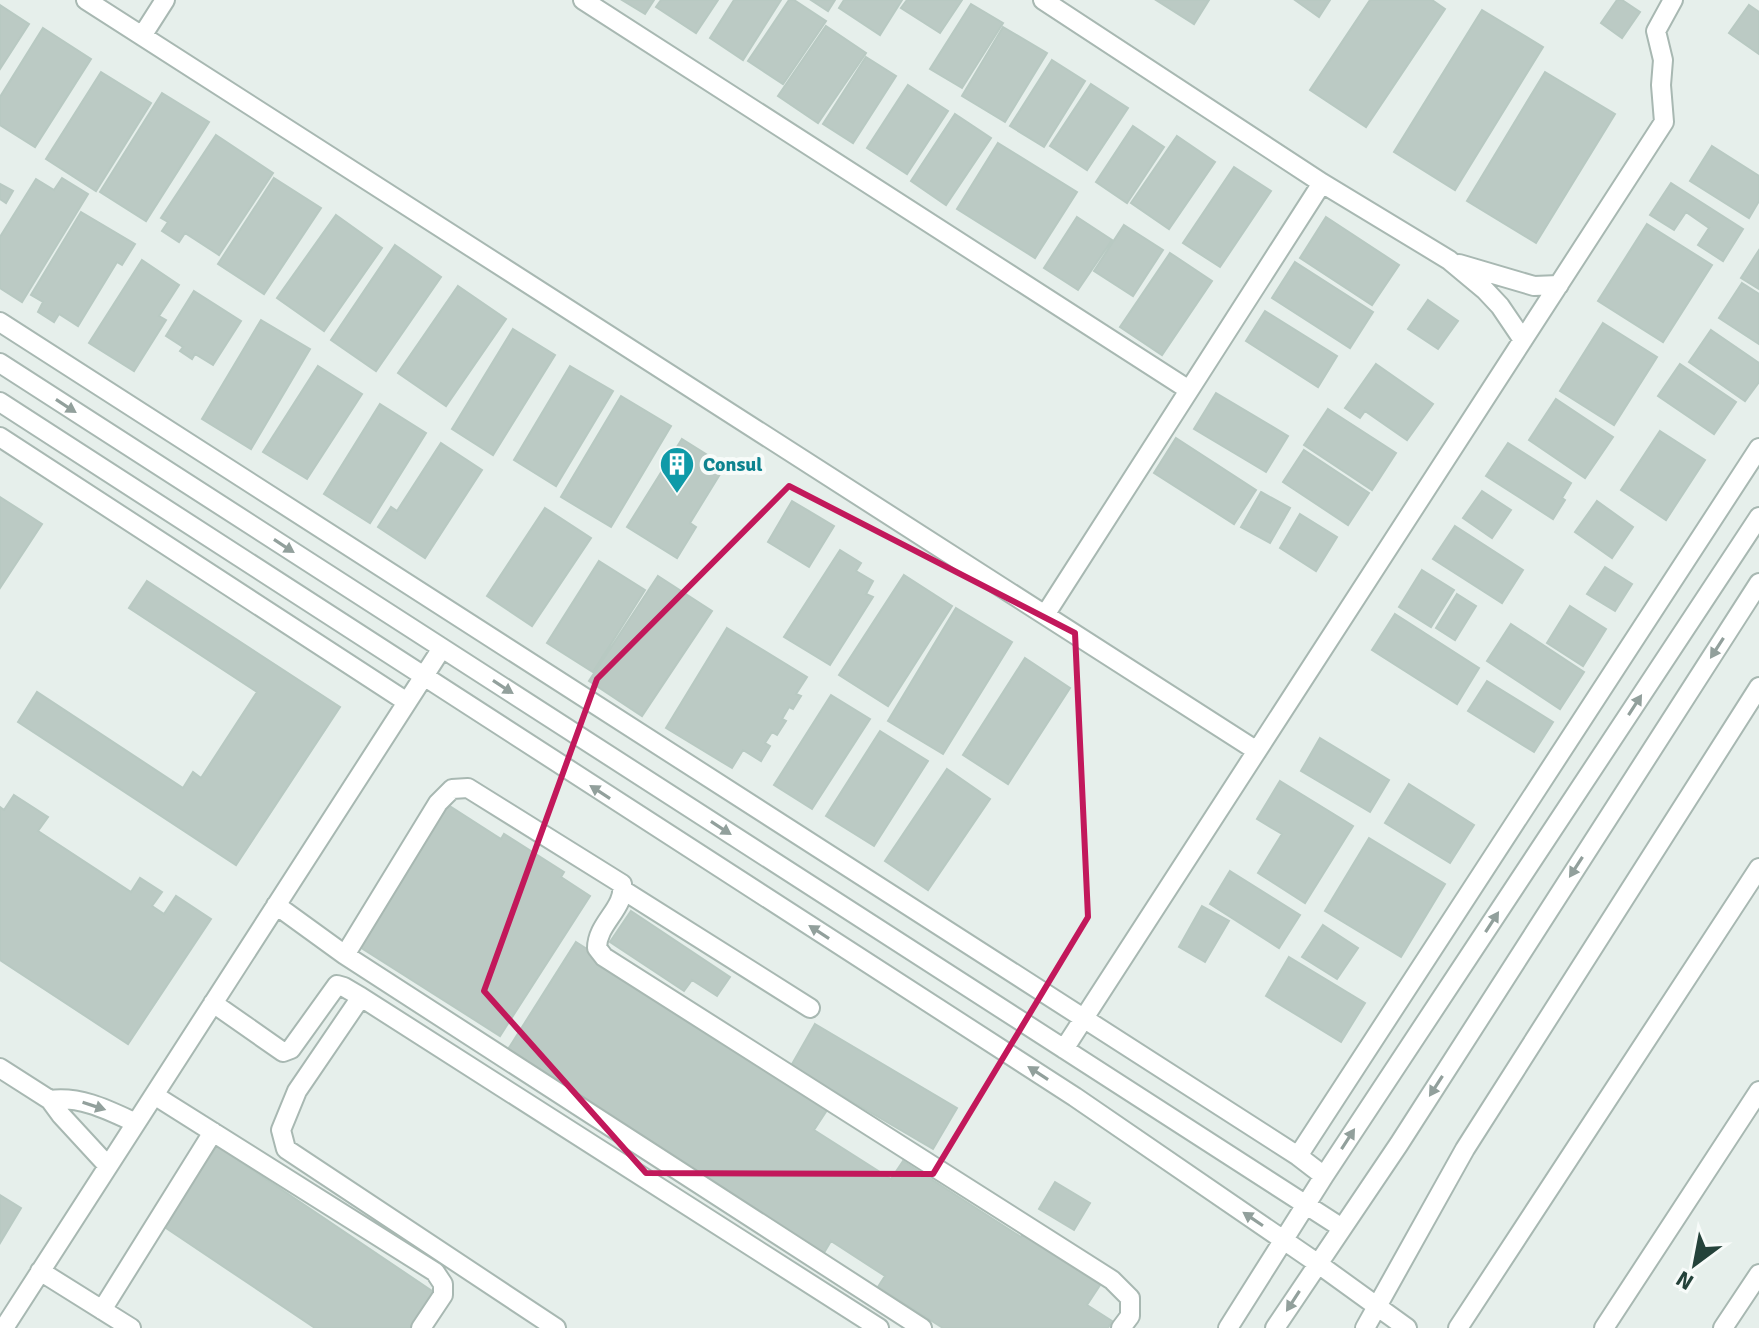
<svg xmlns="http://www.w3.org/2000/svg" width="1759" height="1328" viewBox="0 0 1759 1328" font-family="Signika,sans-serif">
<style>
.building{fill:#bbcac4;stroke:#b8c9c2;stroke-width:2}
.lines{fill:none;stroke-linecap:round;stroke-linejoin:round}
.minor-casing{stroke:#a8b8b2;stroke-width:22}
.minor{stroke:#fff;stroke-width:18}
.oneway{fill:#92a09c}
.marked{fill:none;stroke:#c2185b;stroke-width:6;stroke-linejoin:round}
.labels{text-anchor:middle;stroke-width:8;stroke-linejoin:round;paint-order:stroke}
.culture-label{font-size:20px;font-weight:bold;fill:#0d838f;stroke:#f7fbf9;text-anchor:start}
</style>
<rect width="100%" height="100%" fill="#e6efeb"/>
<!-- building -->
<path class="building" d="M622 0H654L645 14Z
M661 0H718L696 33 656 7Z
M734 0H781L743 60 710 38Z
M789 0H794L826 21 783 84 748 61Z
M811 0H835L828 11Z
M844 0H902L880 35 839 8Z
M907 0H962L940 33 901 8Z
M1156 0H1209L1194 24Z
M1295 0H1330L1319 17Z
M1370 0H1432L1445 9 1366 127 1310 90Z
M1617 0H1622L1640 12 1622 38 1601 23Z
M971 4 1003 23 962 88 930 69Z
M0 5 29 24 0 69Z
M1749 5 1759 12V54L1729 33Z
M1482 10 1543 47 1455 190 1394 152Z
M826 26 866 53 818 123 778 96Z
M1003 27 1047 53 1005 122 962 96Z
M43 28 91 59 35 147 0 125V97Z
M866 57 896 76 853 143 823 124Z
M1052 60 1085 81 1044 147 1010 126Z
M101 72 151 103 96 191 46 159Z
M1545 72 1615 114 1536 243 1467 201Z
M1091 84 1128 108 1087 170 1050 146Z
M908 85 948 111 907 174 867 148Z
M162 93 209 122 146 221 100 192Z
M955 114 991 138 946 205 911 181Z
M1133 126 1164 147 1127 203 1096 182Z
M216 135 273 173 219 255 185 233 179 242 162 231 168 222 161 218Z
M1177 136 1215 162 1169 229 1131 203Z
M998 143 1077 192 1035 258 957 209Z
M1712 146 1759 176V201L1749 218 1690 181Z
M1234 167 1271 191 1220 267 1183 243Z
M62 178 88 194 22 302 0 288V237L36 179 54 190Z
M274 178 321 208 264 294 218 264Z
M1671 183 1743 229 1723 261 1698 245 1709 228 1686 212 1674 230 1650 215Z
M0 184 13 191 6 203 0 199Z
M81 212 135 244 122 265 117 262 78 326 59 314 54 322 38 312 43 302 31 295Z
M336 215 382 248 324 331 277 298Z
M1077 217 1112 240 1078 290 1044 268Z
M1326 217 1399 265 1372 305 1300 258Z
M1647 224 1712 265 1663 342 1598 301Z
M1124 225 1163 250 1133 296 1094 271Z
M395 245 441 277 376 371 331 340Z
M1759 250V289L1741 278Z
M1170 253 1212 281 1162 355 1120 327Z
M142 260 179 285 159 316 166 320 134 371 89 343Z
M1295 262 1373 312 1350 348 1272 298Z
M1742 283 1759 294V344L1719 318Z
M458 286 506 319 446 406 398 373Z
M194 291 241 321 213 365 195 354 192 359 180 351 183 347 166 336Z
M1428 300 1458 321 1438 349 1408 329Z
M1265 311 1337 356 1318 387 1246 341Z
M261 320 310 349 251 449 202 419Z
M1603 323 1657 357 1614 425 1560 391Z
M513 329 555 355 493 455 452 429Z
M1711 330 1759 363V382L1745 401 1689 362Z
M1376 364 1433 404 1407 440 1365 411 1360 418 1345 408Z
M1680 364 1736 402 1714 434 1658 396Z
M318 366 362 394 307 479 263 452Z
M570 366 613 391 556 486 514 460Z
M1216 393 1288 436 1266 472 1194 429Z
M621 396 671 426 611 527 561 497Z
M1556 399 1613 437 1585 478 1529 440Z
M380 404 426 433 370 523 324 494Z
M1328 409 1396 453 1372 490 1304 445Z
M1660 431 1705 460 1666 520 1621 490Z
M1176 438 1256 490 1234 524 1154 473Z
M682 439 725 466 690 523 696 527 677 558 627 527Z
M441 443 482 470 425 558 378 527 391 507 397 511Z
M1508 443 1571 483 1562 498 1565 500 1553 519 1486 476Z
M1304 450 1369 493 1348 525 1283 482Z
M1482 491 1511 510 1492 538 1463 518Z
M1261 492 1290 508 1270 543 1241 527Z
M0 497 42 524 0 588Z
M792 501 834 526 809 567 768 542Z
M1597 501 1633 527 1612 558 1575 532Z
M545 508 591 538 532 626 487 596Z
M1300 514 1337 537 1316 571 1280 548Z
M1455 526 1523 570 1502 603 1433 559Z
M840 550 861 563 856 571 873 581 866 594 873 597 830 665 784 637Z
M599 561 645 590 593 672 547 643Z
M1605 567 1632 584 1615 611 1587 594Z
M1422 570 1454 590 1431 627 1399 607Z
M904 575 952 606 888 706 839 675Z
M658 576 712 611 642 716 589 681Z
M147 581 340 707 236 865 18 722 37 692 183 788 193 772 201 778 257 692 129 608Z
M1457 594 1476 606 1455 640 1436 628Z
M1570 606 1606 629 1583 666 1547 643Z
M956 608 1012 642 943 754 888 721Z
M1395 614 1479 668 1457 704 1372 650Z
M1511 624 1584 672 1560 709 1487 661Z
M727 628 807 677 796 694 801 696 793 709 789 707 782 719 786 721 777 735 772 732 765 743 770 746 761 761 743 750 732 768 666 728Z
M1025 658 1070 688 1008 784 963 755Z
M1487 681 1553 722 1534 752 1468 711Z
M831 695 870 719 812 809 774 785Z
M880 731 928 761 874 846 826 816Z
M1320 738 1389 780 1370 812 1301 771Z
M947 769 990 799 928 890 885 861Z
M1280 781 1353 826 1305 903 1258 873 1282 834 1257 819Z
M1409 784 1474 825 1450 863 1385 823Z
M14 795 48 817 38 831 131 892 140 878 162 892 152 906 164 914 176 896 211 919 128 1044 0 960V807L4 810Z
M445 803 501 839 504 834 564 872 561 877 590 896 500 1036 355 944Z
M1369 838 1445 884 1401 957 1325 911Z
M1230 871 1300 915 1279 948 1210 904Z
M1202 906 1229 921 1205 962 1179 947Z
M631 911 730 977 717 996 692 980 684 991 610 942Z
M1323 925 1358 948 1337 979 1302 957Z
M576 942 831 1104 814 1130 891 1179 903 1161 1021 1237 1026 1229 1104 1279 1087 1305 1112 1321 1108 1328H943L878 1287 885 1276 831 1241 822 1256 505 1054Z
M1289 957 1365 1003 1341 1042 1266 996Z
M815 1024 957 1108 933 1149 791 1066Z
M217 1146 438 1295 416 1328H315L163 1226Z
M1055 1182 1090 1203 1074 1230 1039 1209Z
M0 1195 21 1208 0 1243Z"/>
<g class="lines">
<!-- minor casing -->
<g class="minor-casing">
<path id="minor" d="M86 0 1257 751
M583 0 1189 390
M1043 0 1322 183 1449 260 1485 290 1500 306 1523 340
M142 36 165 0
M1459 264 1534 286 1559 285
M0 322 1298 1156 1324 1176
M0 363 1342 1228
M0 402 1075 1097 1317 1263 1407 1328
M0 437 407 702
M1045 615 1322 183
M623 890 810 1008
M276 905 345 955 438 803 452 789 468 788 622 884C626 908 597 923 597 948L604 957 1112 1280 1130 1298V1316L1121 1328
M345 955 922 1328
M213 1003 283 1052 291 1049 337 985 344 987 361 997
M1064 1049 1664 122 1661 85 1663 60 1656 31 1673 0
M0 1068 50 1100 61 1115 108 1166
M154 1095 435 1272 443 1284V1295L421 1328
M50 1100C81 1096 108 1110 136 1123
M1298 1156 1759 448
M40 1271 131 1328
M102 1310 213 1132
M4 1328 442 648
M556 1328 286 1149 281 1130 297 1091 361 997 879 1328
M1228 1328 1324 1176 1759 517
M1275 1328 1399 1144 1759 583
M1365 1328 1465 1149 1759 687
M1458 1328 1759 868
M1604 1328 1759 1091
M1723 1328 1759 1274"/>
</g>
<!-- minor -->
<use href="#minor" class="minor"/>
</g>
<!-- one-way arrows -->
<defs><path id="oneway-solid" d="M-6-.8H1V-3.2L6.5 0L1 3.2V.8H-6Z" transform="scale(2)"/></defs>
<g class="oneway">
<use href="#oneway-solid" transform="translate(66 406) rotate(33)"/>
<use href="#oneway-solid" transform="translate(284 546) rotate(33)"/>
<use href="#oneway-solid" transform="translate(1717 648) rotate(123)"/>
<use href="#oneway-solid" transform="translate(503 687) rotate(33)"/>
<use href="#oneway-solid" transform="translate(1635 705) rotate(-57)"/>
<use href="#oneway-solid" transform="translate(600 792) rotate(-147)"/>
<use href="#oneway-solid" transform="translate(721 828) rotate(33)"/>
<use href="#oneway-solid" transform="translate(1576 867) rotate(123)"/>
<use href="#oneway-solid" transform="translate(1492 922) rotate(-57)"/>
<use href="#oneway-solid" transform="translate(819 932) rotate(-147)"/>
<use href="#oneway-solid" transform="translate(1038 1073) rotate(-147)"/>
<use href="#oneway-solid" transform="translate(1436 1086) rotate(123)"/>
<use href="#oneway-solid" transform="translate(94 1106) rotate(18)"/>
<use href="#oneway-solid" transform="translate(1348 1139) rotate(-57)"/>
<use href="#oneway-solid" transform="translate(1253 1219) rotate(-146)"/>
<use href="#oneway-solid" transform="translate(1293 1301) rotate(123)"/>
</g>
<!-- marked area -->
<path class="marked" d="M789 486 1075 633 1088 917 933 1174 646 1173 484 991 597 679Z"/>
<!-- icons -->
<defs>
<g id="building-pin" transform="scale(1.8)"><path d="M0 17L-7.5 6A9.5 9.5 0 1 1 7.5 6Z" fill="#0f9aa8" stroke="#f7fbf9"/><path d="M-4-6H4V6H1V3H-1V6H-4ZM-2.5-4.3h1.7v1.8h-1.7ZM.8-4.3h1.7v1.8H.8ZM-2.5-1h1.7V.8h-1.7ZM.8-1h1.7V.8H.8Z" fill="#fff"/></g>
</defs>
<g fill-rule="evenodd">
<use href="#building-pin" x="677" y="464"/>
</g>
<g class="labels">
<!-- culture labels -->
<g class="culture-label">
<text x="703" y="471">Consul</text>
</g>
</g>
<!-- north arrow -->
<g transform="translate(1695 1264) rotate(212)" stroke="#f7fbf9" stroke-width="6" paint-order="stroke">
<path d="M0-6L14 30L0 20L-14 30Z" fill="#24423a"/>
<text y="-12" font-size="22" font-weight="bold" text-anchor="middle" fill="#24423a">N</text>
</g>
</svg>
